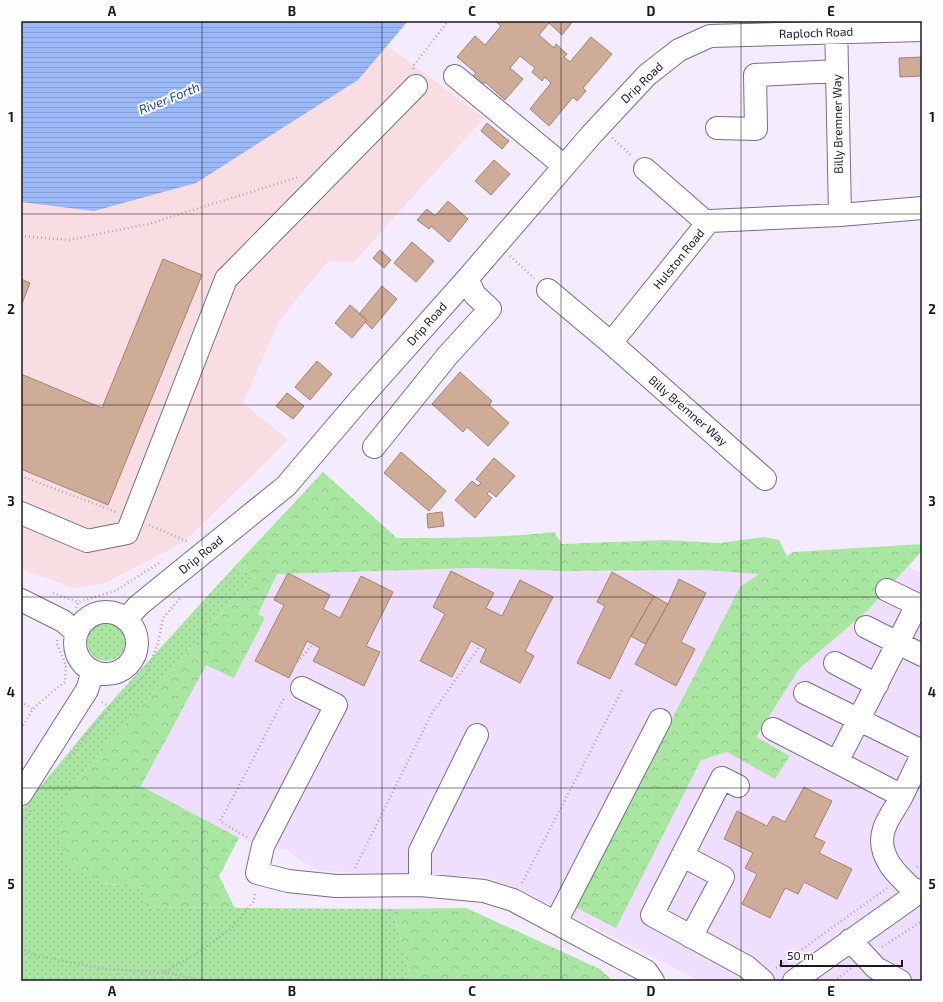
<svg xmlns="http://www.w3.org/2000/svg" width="943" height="1002" viewBox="0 0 943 1002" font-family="'Exo 2',sans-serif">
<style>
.built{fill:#efdefe}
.education{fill:#f8dee3}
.grass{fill:url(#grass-dots)}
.forest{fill:url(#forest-crowns)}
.water{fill:url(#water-rules)}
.building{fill:#ceac98;stroke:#a3836f}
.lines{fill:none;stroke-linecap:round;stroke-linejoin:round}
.minor-casing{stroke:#7b6b89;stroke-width:24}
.path{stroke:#afa6b8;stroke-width:2.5;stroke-dasharray:1 3;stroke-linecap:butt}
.minor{stroke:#fff;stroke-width:22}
.grid{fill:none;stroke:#1c1622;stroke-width:1;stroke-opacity:0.55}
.labels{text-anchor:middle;stroke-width:4;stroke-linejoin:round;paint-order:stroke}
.street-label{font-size:12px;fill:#1c1622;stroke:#fdfdfd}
.water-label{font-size:13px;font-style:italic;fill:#204399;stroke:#fdfdfd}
.neatline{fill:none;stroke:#1c1622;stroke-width:1.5}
.grid-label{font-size:13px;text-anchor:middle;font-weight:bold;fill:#1c1622}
</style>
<defs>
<pattern id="grass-dots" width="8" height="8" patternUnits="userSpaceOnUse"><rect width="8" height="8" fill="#a9e6a2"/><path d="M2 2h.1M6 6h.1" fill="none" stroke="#91c58b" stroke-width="1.8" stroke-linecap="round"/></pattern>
<pattern id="forest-crowns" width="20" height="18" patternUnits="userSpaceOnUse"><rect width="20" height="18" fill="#a9e6a2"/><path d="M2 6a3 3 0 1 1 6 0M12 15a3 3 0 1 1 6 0" fill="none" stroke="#91c58b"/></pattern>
<pattern id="water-rules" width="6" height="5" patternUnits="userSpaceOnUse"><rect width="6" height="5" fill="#9bb9f6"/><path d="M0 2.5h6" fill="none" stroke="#859ed3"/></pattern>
</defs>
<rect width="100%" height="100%" fill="#f5ebff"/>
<!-- built -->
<path class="built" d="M893 559 920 573 922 570V981H698V980L529 894 485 877 321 871 302 862 289 851 239 838 141 786 206 664 234 677 265 617 257 614 277 574 474 568 566 571 622 572 782 568Z"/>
<!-- education -->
<path class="education" d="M387 45 484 118 354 262 328 261 279 321 243 403 288 440 184 542 103 584 74 588 21 569V202L26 203 358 80Z"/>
<!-- grass -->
<path class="grass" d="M234 567 254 575 76 781 102 883 146 888 145 907 393 909 411 981H21V810L102 712Z
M87 642a19 19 0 1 1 38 0a19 19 0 1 1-38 0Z"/>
<!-- forest -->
<path class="forest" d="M323 472 397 538C450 538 501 538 554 532L562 544 664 540 720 543 764 537 779 540 787 556 793 552 922 544V551L868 610 799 669 756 737 790 756 775 779 727 752 701 760 616 928 575 907 740 587 759 574 706 570 566 571 474 568 277 574 258 614 265 618 234 678 206 665 141 786 239 838 219 876 235 908 145 907 146 888 102 883 66 863 59 838 65 805 76 781 254 575 234 567Z
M466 908 600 969 613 981H411L393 909Z"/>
<!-- water -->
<path class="water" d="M21 21H408L358 80 196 183 94 211 21 202Z"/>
<!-- building -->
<path class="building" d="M495 21H573L562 35 549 23 539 35 554 48 556 44 567 54 564 57 570 62 591 37 612 54 583 88 586 91 577 101 573 97 549 126 530 109 551 83 545 77 542 81 532 72 535 68 520 56 510 68 523 79 505 100 485 82 483 85 473 76 476 73 457 57 475 36 485 45 501 26Z
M922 57V76L900 77 899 58Z
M487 123 509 141 502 149 481 131Z
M494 160 510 174 491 195 475 181Z
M448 201 468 219 449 242 431 226 429 229 417 220 427 209 435 216Z
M412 242 434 261 416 282 394 263Z
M380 250 391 260 384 268 373 258Z
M163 259 202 275 108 505 21 469V374L102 408Z
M21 279 30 283 21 306Z
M382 286 397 299 372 329 365 322 367 320 359 314Z
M350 305 367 320 352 338 335 323Z
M317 361 332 374 310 400 295 387Z
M460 372 492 401 489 405 509 423 488 446 467 427 463 432 432 404Z
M287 393 304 406 293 419 276 406Z
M401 452 446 491 429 511 384 473Z
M494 458 515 476 496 497 489 491 487 494 492 498 475 518 455 500 472 481 478 486 481 483 476 479Z
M442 512 444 526 428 528 427 514Z
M451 571 494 593 486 608 502 616 520 580 553 597 525 651 534 656 520 683 480 662 486 649 471 641 452 677 420 661 445 614 433 607Z
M612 572 654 596 631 636 610 679 577 663 605 606 597 602Z
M288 573 330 595 323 609 340 618 361 576 393 592 366 646 380 652 364 686 313 661 320 648 307 641 289 678 255 661 284 605 274 600Z
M679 579 706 593 681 642 695 649 676 686 635 664 668 604Z
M654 596 668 604 645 644 631 636Z
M804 787 832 801 814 837 825 842 819 853 852 869 837 899 804 882 798 894 785 888 770 918 742 904 757 874 745 868 753 853 724 839 737 811 767 826 773 816 785 822Z"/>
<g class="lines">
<!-- minor casing -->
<g class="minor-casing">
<path id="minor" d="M836 21 840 215
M455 76 564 166
M717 128 756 129 755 75 837 71
M645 169 707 223
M548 290 611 343 765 479
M611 343 709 221 840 215 922 208
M374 447 448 355 490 309 475 295 467 279
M21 513 87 541 127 533 226 279 416 86
M887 590 922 607
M21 600 63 621 77 633
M75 643a31 31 0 1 1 62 0a31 31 0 1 1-62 0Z
M126 619 139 605 286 486 361 398 467 279 592 134 647 75 679 50 710 36 922 30
M866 627 922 655
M835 663 877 685
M302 688 336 705 266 840 263 846 257 873 288 881 336 886 420 885 484 891 513 900 646 971 653 981
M805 693 922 751
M773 729 837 762
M738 786 722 778 652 915 747 967 763 981
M21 794 87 690 93 671
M902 796 922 755
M683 856 723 877 691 937
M420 885V851L477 735
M917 893C899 877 875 856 884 829 888 817 897 806 902 796L837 762 917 605
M556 922 660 720
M850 940 876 968 900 981
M794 981 922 890"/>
</g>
<!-- path -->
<path class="path" d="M413 69 414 65 448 21
M612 138 632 156
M21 236 69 240 148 224 299 177
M510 256 534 278
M21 476 116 512
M149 525 189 542
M53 593 78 602
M76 608 78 602 115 591 159 563
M288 676 286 675 313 644
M21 702 33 709
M102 702 110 707
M21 729 33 709 53 691 65 682 66 665 57 644V640
M67 759 110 707 146 675 158 643 163 618 181 597
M21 825 31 810
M247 837 220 821 247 771 285 696
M917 867 922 864
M355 868 432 713 480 646
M522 883 622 690
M882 947 922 921
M21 948 34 955 104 969 163 972 193 956 232 928 254 901 255 892
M776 968 887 888
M164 972 206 981
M834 981 852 968"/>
<!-- minor -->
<use href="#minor" class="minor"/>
</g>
<!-- grid -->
<path class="grid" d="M202 21V981M382 21V981M561 21V981M741 21V981M21 214H922M21 405H922M21 597H922M21 788H922"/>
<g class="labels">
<!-- street labels -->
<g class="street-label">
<text transform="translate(816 33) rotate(-2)" y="4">Raploch Road</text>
<text transform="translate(642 83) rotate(-44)" y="4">Drip Road</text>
<text transform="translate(838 124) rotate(-91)" y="4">Billy Bremner Way</text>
<text transform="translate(679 259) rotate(-51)" y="4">Hulston Road</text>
<text transform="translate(427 324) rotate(-48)" y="4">Drip Road</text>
<text transform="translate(688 411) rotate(41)" y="4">Billy Bremner Way</text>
<text transform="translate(201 555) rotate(-39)" y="4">Drip Road</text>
</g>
<!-- water labels -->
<g class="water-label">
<text transform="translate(169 98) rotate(-22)" y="5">River Forth</text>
</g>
</g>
<!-- border -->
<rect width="943" height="1002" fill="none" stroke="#fdfdfd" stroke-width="44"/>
<!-- scale -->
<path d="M781 960v6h121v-6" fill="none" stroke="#1c1622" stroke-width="2"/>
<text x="787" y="960" font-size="12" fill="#1c1622" stroke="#fdfdfd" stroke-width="3" paint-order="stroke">50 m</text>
<rect x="22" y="22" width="899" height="958" class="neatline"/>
<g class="grid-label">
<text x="112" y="16">A</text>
<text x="292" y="16">B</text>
<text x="472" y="16">C</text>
<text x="651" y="16">D</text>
<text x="831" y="16">E</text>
<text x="11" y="122">1</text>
<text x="932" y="122">1</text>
<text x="11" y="314">2</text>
<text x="932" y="314">2</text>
<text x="11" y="506">3</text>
<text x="932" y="506">3</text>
<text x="11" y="697">4</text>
<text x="932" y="697">4</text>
<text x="11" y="889">5</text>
<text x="932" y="889">5</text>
<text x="112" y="996">A</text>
<text x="292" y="996">B</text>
<text x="472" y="996">C</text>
<text x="651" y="996">D</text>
<text x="831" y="996">E</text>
</g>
</svg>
